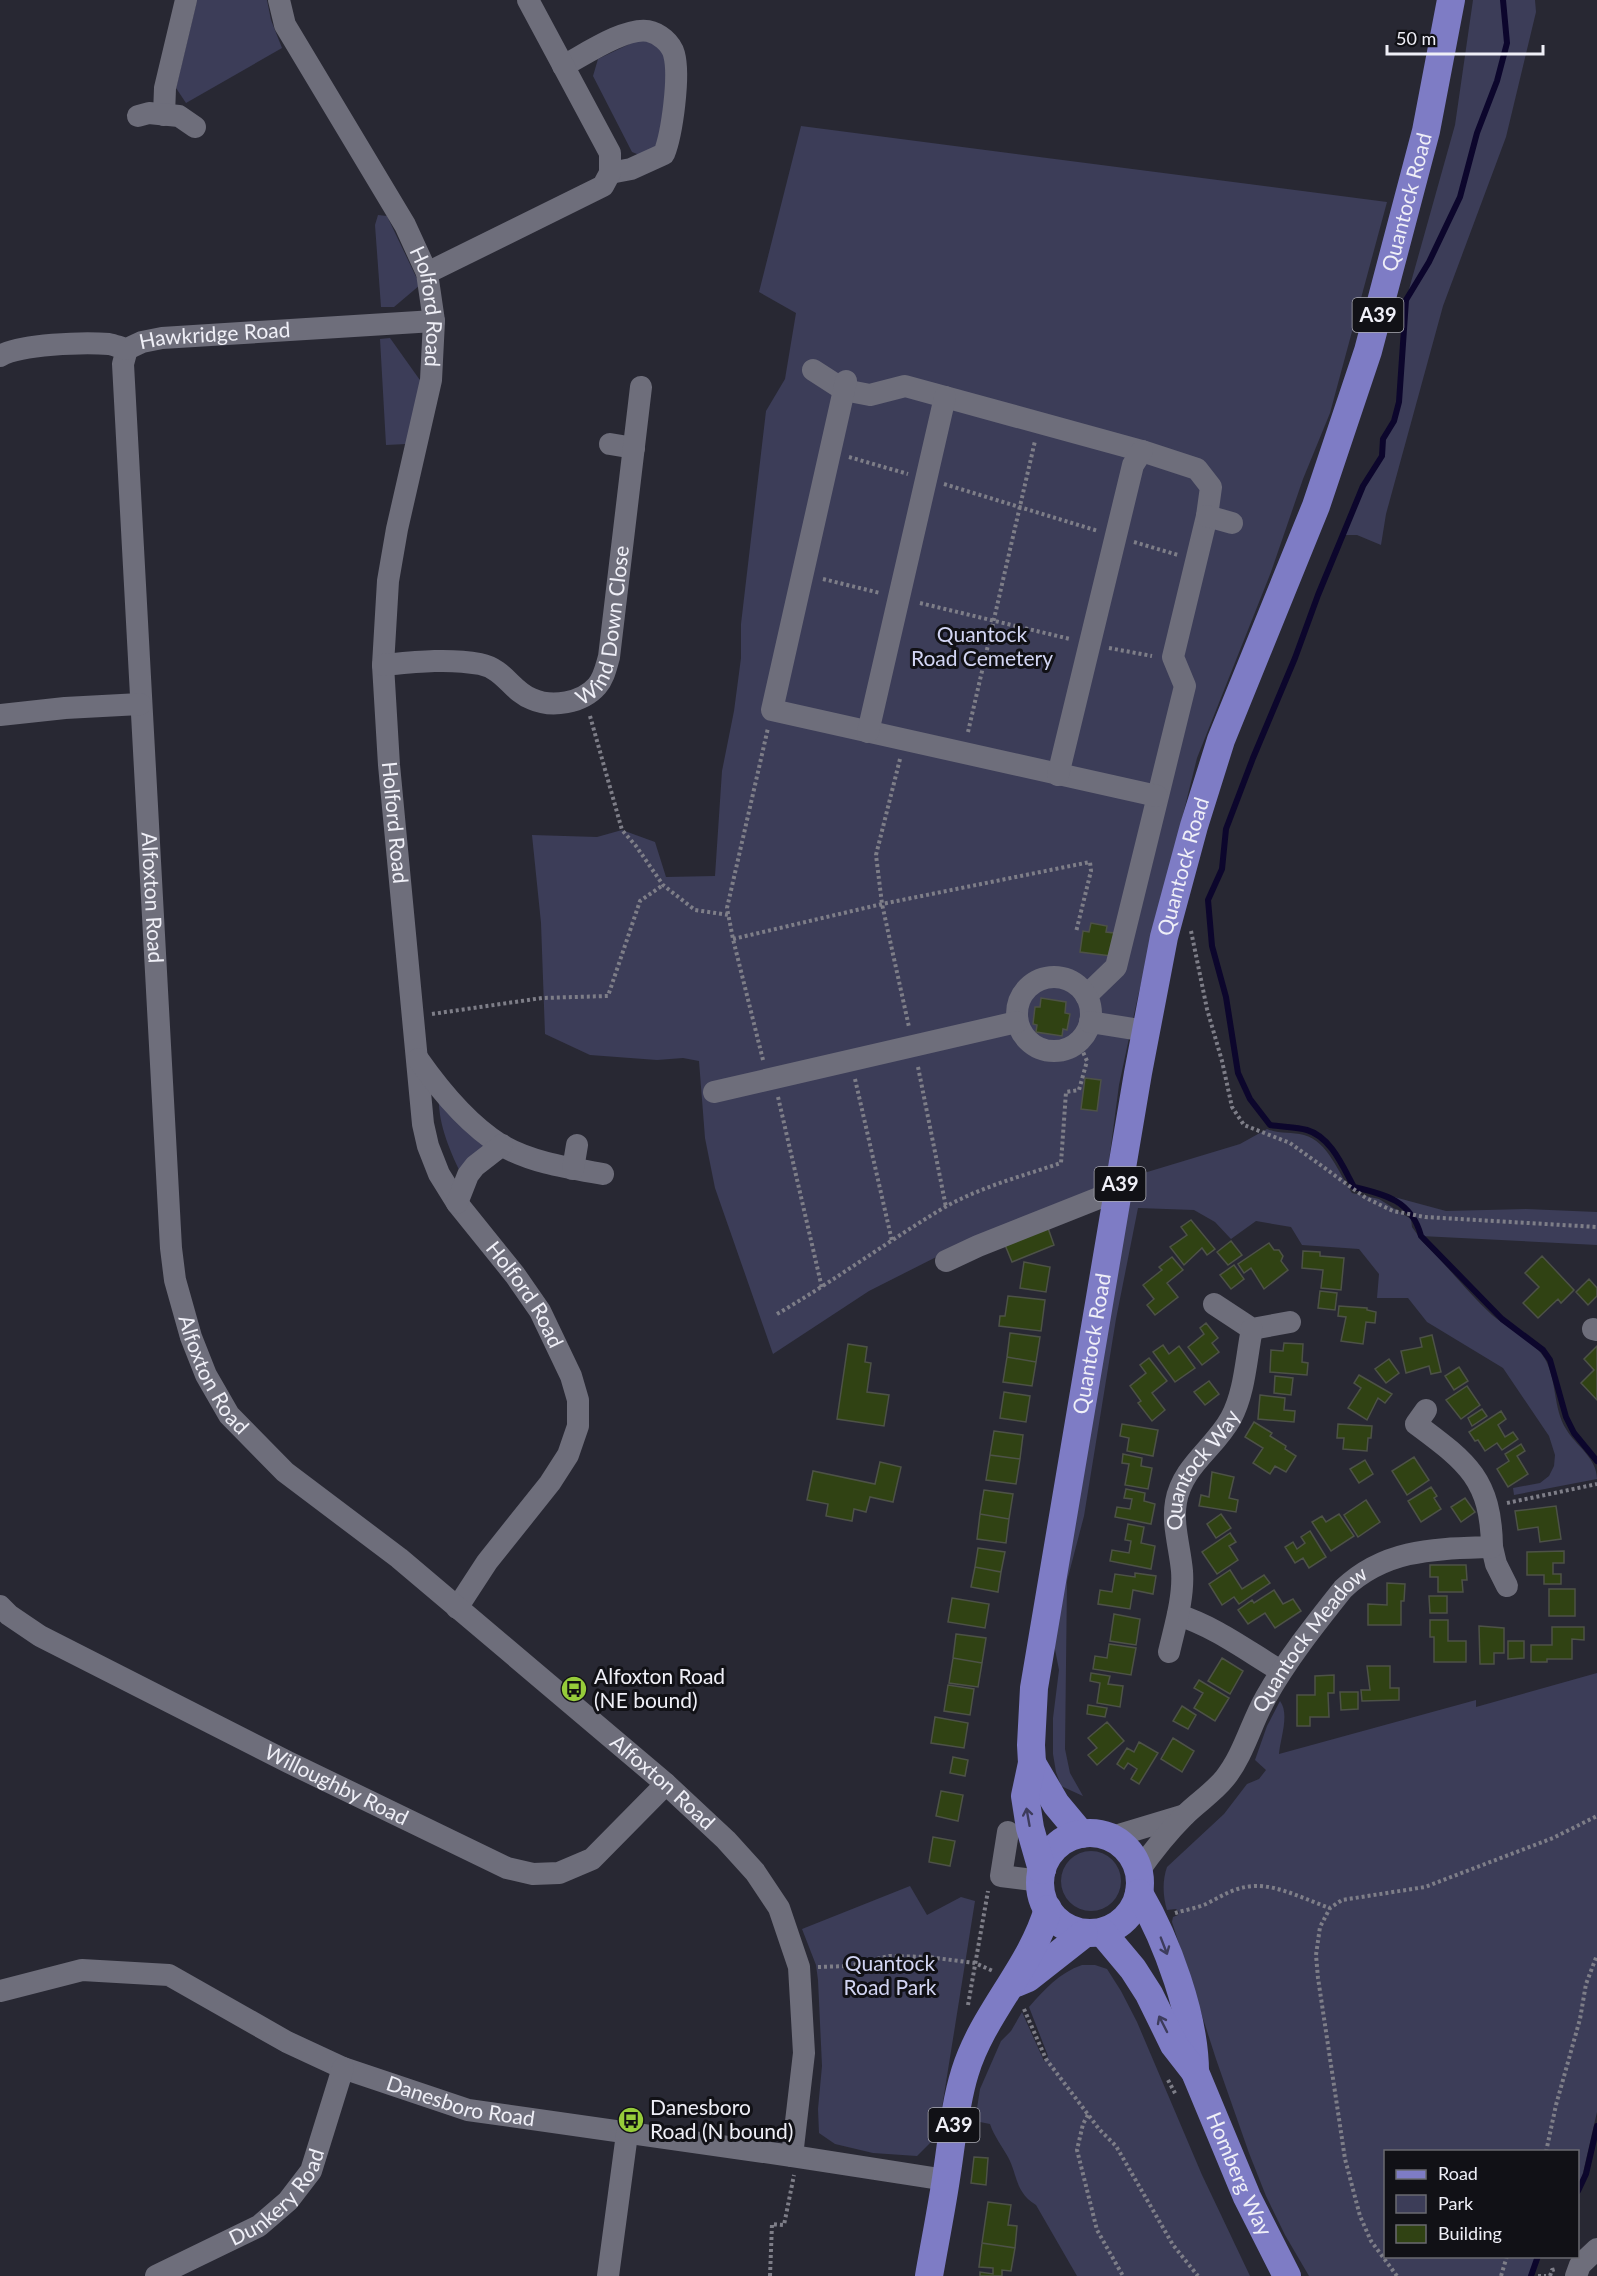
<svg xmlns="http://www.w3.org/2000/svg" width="1597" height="2276" viewBox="0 0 1597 2276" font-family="Lato,sans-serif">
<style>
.green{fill:#3c3d58}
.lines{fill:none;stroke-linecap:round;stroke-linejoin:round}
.stream{stroke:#0c062c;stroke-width:6}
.building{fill:#304213;stroke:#4d5247;stroke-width:1.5}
.path{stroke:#7e7e88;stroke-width:4;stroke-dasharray:3 3;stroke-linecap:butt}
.minor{stroke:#6e6e7b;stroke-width:22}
.major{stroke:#7e7cc5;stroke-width:28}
.oneway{stroke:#3d3c5c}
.labels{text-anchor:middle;stroke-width:6;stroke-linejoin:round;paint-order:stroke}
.shield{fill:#111116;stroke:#acacb4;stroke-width:1.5}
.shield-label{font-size:20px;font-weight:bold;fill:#efeff7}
.street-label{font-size:21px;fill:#efeff7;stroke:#111116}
.park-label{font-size:21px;fill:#d2d5f3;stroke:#111116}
.poi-label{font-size:21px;fill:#efeff7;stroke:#111116;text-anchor:start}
</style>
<rect width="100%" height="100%" fill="#282833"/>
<!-- green -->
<path class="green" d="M197 0H267L271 20 282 48 186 103 176 88Z
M1473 0H1535L1536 12 1506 137 1443 306 1386 514 1381 545 1357 535H1343L1363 486 1382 456 1383 439 1394 422 1399 402 1406 300 1455 125Z
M642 38H651L672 60 665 141 642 156 632 152 593 76 598 59Z
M801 126 1387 202 1330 413 1303 479 1271 572 1197 758 1138 996 1119 1085 1105 1191 962 1244 869 1291 773 1354 715 1188 705 1138 699 1061 683 1058 657 1060 590 1055 545 1034 541 923 532 835 597 837 622 830 655 842 666 877 715 876 722 771 734 711 741 658V624L766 411 785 379 796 313 759 292Z
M378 215 387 216 420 285 394 307H381L375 225Z
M390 338 422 383 406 444 386 445 380 339Z
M439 1094 489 1140 462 1176C450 1151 437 1122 439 1094Z
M1267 1129C1279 1134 1291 1132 1304 1135 1328 1141 1339 1174 1352 1193L1379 1199 1411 1219 1412 1227 1422 1241C1446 1264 1467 1292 1492 1315 1508 1329 1534 1340 1545 1359 1557 1380 1553 1408 1566 1429 1576 1446 1597 1458 1597 1479L1514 1495 1513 1488 1540 1483 1549 1476 1554 1466 1555 1455 1549 1436 1503 1368 1427 1322 1408 1298H1377L1379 1274 1359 1249 1302 1245 1291 1227 1256 1221 1231 1239 1215 1222 1194 1210 1138 1208 1116 1319 1084 1516 1067 1581 1065 1749 1070 1773 1083 1796 1061 1786 1056 1772 1053 1754V1718L1059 1670 1053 1639 1134 1176 1240 1144Z
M1383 1194 1446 1211 1526 1209 1597 1212V1245L1421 1236 1417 1221Z
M1597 1673V2112L1582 2177 1578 2188V2152H1386V2256L1536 2257 1530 2276H1309L1285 2235 1266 2196 1249 2153 1216 2059 1172 1922 1173 1917 1178 1915 1179 1912 1176 1909 1167 1910C1163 1897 1162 1881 1167 1867L1224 1814 1247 1784 1259 1779 1266 1770 1255 1760 1267 1726 1280 1701C1290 1714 1280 1739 1279 1754L1476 1700V1707Z
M1061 1881a30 30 0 1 1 60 0a30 30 0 1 1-60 0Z
M910 1886 927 1915 961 1897 975 1901 940 2120 932 2141 917 2156 873 2153 835 2144 819 2133 818 2109 822 2066 818 1980 816 1965 802 1929Z
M1082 1965H1095L1107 1969 1121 1991 1137 2022 1202 2175 1250 2276H1077L1036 2205C1015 2192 1018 2176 1008 2157 1002 2146 994 2136 990 2124L975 2121 980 2089 1001 2041 1011 2031 1022 2012 1044 2061 1048 2056 1029 2007C1045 1989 1059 1973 1082 1965Z"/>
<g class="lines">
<!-- stream -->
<path class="stream" d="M1503 0 1507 43 1497 81 1477 133 1460 197 1429 262 1406 300 1399 402 1394 421 1383 439 1382 456 1363 486 1318 595 1295 658 1253 758 1226 829 1222 869 1208 900 1212 946 1226 997 1238 1073 1250 1099 1270 1125C1281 1127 1296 1127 1307 1130 1331 1137 1343 1167 1354 1187 1385 1194 1412 1201 1421 1236L1502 1319 1543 1350 1550 1360 1566 1417 1574 1433 1597 1461
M1578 2191 1586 2174 1597 2126
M1531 2276 1538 2256"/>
</g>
<!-- building -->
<path class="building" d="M1091 923 1107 926 1106 932 1114 933 1111 956 1080 952 1083 931 1089 932Z
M1041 998 1066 1002 1065 1013 1070 1014 1067 1030 1063 1029 1062 1036 1036 1032 1037 1025 1033 1024 1035 1007H1040Z
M1085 1078 1101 1080 1097 1111 1081 1109Z
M1191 1220 1215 1249 1207 1255 1202 1248 1184 1265 1170 1247 1187 1235 1181 1227Z
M1048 1228 1054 1245 1012 1262 1005 1245Z
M1231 1241 1242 1255 1228 1265 1217 1252Z
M1269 1243 1274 1250H1279L1283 1256 1281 1261 1288 1270 1264 1289 1251 1268 1244 1273 1238 1264Z
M1303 1251 1320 1252V1256L1344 1258 1341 1290 1321 1288 1323 1270 1302 1268Z
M1542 1256 1574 1290 1561 1303 1558 1299 1538 1318 1523 1303 1539 1287 1525 1273Z
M1172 1257 1183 1270 1167 1283 1178 1297 1155 1315 1147 1305 1154 1299 1143 1285 1162 1270 1159 1267Z
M1024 1262 1050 1267 1046 1292 1020 1288Z
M1234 1265 1244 1279 1231 1289 1220 1275Z
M1589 1279 1597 1288V1296L1588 1305 1576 1292Z
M1320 1291 1337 1293 1335 1310 1318 1308Z
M1008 1296 1045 1300 1041 1331 999 1326 1000 1316H1005Z
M1339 1306 1367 1308V1310L1376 1312 1375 1323 1366 1322 1363 1344 1341 1341 1346 1317 1338 1316Z
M1206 1323 1218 1338 1212 1343 1219 1352 1202 1365 1188 1347 1204 1334 1200 1328Z
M1010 1333 1040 1337 1036 1362 1007 1357Z
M1432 1335 1441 1372 1431 1374 1429 1366 1406 1373 1401 1351 1422 1347 1420 1338Z
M1284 1343 1303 1344 1302 1362 1308 1363 1307 1375 1270 1372 1271 1350 1283 1351Z
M848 1344 867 1347 865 1362 871 1363 867 1392 889 1395 884 1426 837 1419Z
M1163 1345 1169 1354 1179 1346 1195 1368 1175 1382 1153 1352Z
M1597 1346V1400L1581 1383 1594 1370 1584 1359Z
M1007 1357 1036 1362 1032 1386 1003 1382Z
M1149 1358 1167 1381 1152 1393 1165 1410 1152 1421 1138 1403 1141 1401 1130 1386 1146 1373 1140 1365Z
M1389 1359 1399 1373 1386 1383 1375 1369Z
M1459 1367 1468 1381 1454 1390 1445 1376Z
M1359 1375 1392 1394 1385 1403 1378 1398 1367 1420 1348 1408 1361 1388 1354 1383Z
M1275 1376 1293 1378 1291 1395 1274 1393Z
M1209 1381 1219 1394 1205 1405 1194 1392Z
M1467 1386 1480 1405 1461 1419 1446 1400Z
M1004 1392 1030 1396 1026 1422 1000 1418Z
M1260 1395 1285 1398 1284 1410 1295 1411 1294 1422 1258 1419Z
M1482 1409 1487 1416 1472 1426 1468 1418Z
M1501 1411 1506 1419 1498 1425 1505 1437 1513 1432 1518 1439 1502 1450 1497 1443 1485 1451 1478 1440 1475 1441 1469 1432Z
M1254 1422 1272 1433 1270 1436 1286 1446 1285 1449 1296 1456 1286 1472 1275 1466 1270 1474 1253 1463 1263 1448 1245 1437Z
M1122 1424 1158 1430 1153 1456 1127 1451 1129 1438 1120 1436Z
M1338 1424 1372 1426 1371 1438H1368L1367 1451 1343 1449 1344 1438H1337Z
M994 1431 1023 1435 1020 1459 990 1455Z
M1521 1444 1525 1451 1517 1456 1528 1474 1508 1487 1497 1469 1509 1461 1505 1454Z
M1123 1454 1142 1458 1141 1466 1152 1468 1148 1489 1125 1485 1129 1464 1122 1463Z
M990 1455 1020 1459 1016 1484 986 1480Z
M1414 1457 1429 1480 1407 1495 1392 1471Z
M1365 1460 1373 1474 1359 1483 1350 1469Z
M880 1462 901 1467 893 1502 870 1497 866 1512 854 1509 852 1521 826 1516 828 1504 807 1500 813 1471 875 1484Z
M1212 1472 1234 1477 1229 1498 1238 1500 1236 1512 1199 1506 1201 1495 1209 1497Z
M1431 1487 1437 1496 1434 1498 1441 1509 1421 1522 1408 1501Z
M1126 1489 1145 1493 1144 1501 1155 1504 1151 1524 1115 1517 1117 1507 1130 1509 1132 1499 1124 1498Z
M984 1490 1013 1494 1009 1519 980 1514Z
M1465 1498 1475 1512 1461 1522 1451 1507Z
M1366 1500 1380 1522 1358 1537 1344 1515Z
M1556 1506 1561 1539 1540 1542 1538 1527 1518 1530 1515 1511Z
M980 1514 1009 1519 1006 1543 977 1539Z
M1221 1514 1231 1528 1216 1538 1207 1524Z
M1339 1514 1354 1536 1331 1551 1312 1522 1322 1516 1326 1522Z
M1128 1524 1144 1527 1141 1543 1155 1546 1151 1569 1110 1561 1112 1550 1129 1553 1131 1541 1125 1540Z
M1310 1531 1326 1557 1309 1568 1303 1558 1295 1563 1285 1547 1293 1542 1297 1549 1305 1543 1301 1537Z
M1230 1533 1236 1542 1229 1546 1238 1560 1217 1574 1202 1552Z
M978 1548 1005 1552 1001 1572 975 1567Z
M1564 1551V1563H1553V1574H1561V1584H1544V1575H1527V1552Z
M1430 1565H1466L1467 1580H1462L1463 1592H1438V1577H1430Z
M975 1567 1001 1572 998 1592 971 1587Z
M1230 1570 1242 1589 1264 1575 1270 1583 1239 1604 1234 1597 1222 1605 1209 1584Z
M1135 1573 1156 1576 1153 1594 1133 1590 1130 1609 1098 1604 1100 1590 1112 1592 1115 1574 1135 1577Z
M1387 1583 1405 1584 1404 1601H1401V1625H1368V1604L1387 1605Z
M1549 1589H1575V1616H1549Z
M1274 1590 1283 1604 1293 1599 1301 1611 1275 1628 1265 1613 1248 1624 1238 1610 1252 1600 1254 1603Z
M1429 1596H1447V1613H1430Z
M952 1598 989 1604 985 1628 948 1622Z
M1114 1614 1140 1619 1136 1645 1110 1641Z
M1430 1620H1448V1641H1466V1662H1434V1637H1430Z
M1479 1626 1504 1628V1653H1494V1664H1480Z
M1552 1627H1584V1640L1572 1639V1659H1547V1662H1531V1645H1552Z
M956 1634 986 1638 982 1663 953 1658Z
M1508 1641H1524V1658L1508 1659Z
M1109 1644 1136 1648 1131 1675 1093 1669 1095 1656 1107 1658Z
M953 1658 982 1663 978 1687 949 1683Z
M1222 1658 1243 1671 1230 1694 1208 1681Z
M1367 1666H1390V1688H1399V1700L1362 1701 1361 1690H1370Z
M1091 1673 1110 1676 1108 1684 1123 1686 1120 1707 1097 1703 1100 1683 1090 1681Z
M1334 1675V1693H1328L1329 1717H1310V1726H1297V1695H1315V1676Z
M1199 1680 1229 1698 1215 1721 1194 1708 1203 1693 1194 1688Z
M948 1685 974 1689 970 1715 944 1711Z
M1340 1692H1358V1709L1341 1710Z
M1088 1705 1107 1708 1105 1717 1087 1714Z
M1182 1706 1196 1715 1188 1729 1173 1721Z
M935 1717 968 1723 964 1748 931 1743Z
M1107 1722 1124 1741 1097 1765 1088 1755 1097 1748 1088 1738Z
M1173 1738 1194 1751 1182 1772 1161 1759Z
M1139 1742 1158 1753 1139 1784 1131 1779 1137 1769 1128 1763 1124 1769 1117 1764 1127 1748 1134 1752Z
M953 1757 968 1760 965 1776 950 1773Z
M941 1791 963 1795 958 1821 936 1816Z
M933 1837 955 1841 950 1866 929 1862Z
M974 2157 988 2158 986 2185 971 2183Z
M988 2202 1011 2205 1008 2225 1017 2226 1015 2248 982 2243Z
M982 2243 1015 2248 1011 2271 1002 2270V2276H980V2272L993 2274V2268L979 2267Z"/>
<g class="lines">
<!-- path -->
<path class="path" d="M849 457 908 474
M944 484 1098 531
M1134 542 1178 555
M823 579 880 593
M920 603 1070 639
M1109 648 1152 656
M590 716 622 830 636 846 663 885 695 910 729 915
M968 732 1035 441
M900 759 876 855 882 904 909 1027
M1191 931 1207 1009 1222 1061 1232 1107 1244 1125 1290 1143 1366 1198 1393 1211 1425 1217 1597 1227
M733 939 882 904 1090 862 1091 871 1076 932
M432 1014 542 998 608 996 640 901 663 885
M763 1060 733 939 727 908 768 728
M918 1067 946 1207
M855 1079 892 1241
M778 1097 822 1288
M777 1314C834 1281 888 1241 945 1207 981 1187 1022 1176 1061 1163L1066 1092 1079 1090 1087 1061 1078 1041
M1507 1503 1597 1484
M1175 1913C1185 1910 1197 1908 1206 1904 1222 1896 1235 1887 1254 1886 1279 1885 1306 1900 1330 1908
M818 1967 848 1966 889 1956 928 1957 975 1963 993 1971
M968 2005 988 1891
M1024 2009 1046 2059 1099 2129 1116 2146 1173 2245 1198 2276
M1168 2080 1176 2095
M1088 2115 1083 2124 1077 2150 1097 2230 1123 2276
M1546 2152 1556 2105 1580 2019 1586 1984 1597 1955
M770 2276 772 2224 784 2225 794 2175
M1397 2276 1371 2241 1360 2216 1345 2159 1318 1978 1316 1955 1320 1927 1330 1908 1342 1900 1425 1887 1553 1838 1597 1816
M1501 2276 1507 2256
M1538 2276H1546
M1550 2276 1552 2270 1556 2269"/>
<!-- minor -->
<g class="minor">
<path id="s1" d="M279 0 285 25 405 225 427 273 434 321 431 380 397 529 388 581 383 665 389 765 423 1124 428 1146 439 1174 457 1203 515 1275 540 1311 571 1376 578 1400V1426L568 1455 550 1483 487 1562 457 1608"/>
<path d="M563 66C584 55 625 27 648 31 659 33 671 43 674 54 680 76 672 134 664 154L631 169 610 173"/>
<path d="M164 115 165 88 186 0"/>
<path d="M138 116 149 113 179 116 195 127"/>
<path d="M427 273 603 186 610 173V153L528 0"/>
<path id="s2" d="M127 349 123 364 171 1248 175 1280 191 1337 206 1375 229 1415 285 1472 399 1558 666 1784 726 1840 755 1872 779 1908 799 1967 804 2053 792 2156"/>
<path id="s3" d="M0 356C20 344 84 342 109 344 115 345 121 348 127 349L142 342 162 338 434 321"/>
<path d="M813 370 844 390 870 395 905 386 1142 451 1197 469 1211 487 1207 516 1173 657 1185 686 1116 967 1086 996"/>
<path d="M846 381 772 710 1157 796"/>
<path d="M610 444 634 448"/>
<path d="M1207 516 1232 523"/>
<path id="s4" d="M383 665C414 662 448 658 480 664 505 669 511 691 532 699 552 708 582 703 597 686 604 678 606 667 609 657L641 387"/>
<path d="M0 715 65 708 140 704"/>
<path d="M868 732 945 397"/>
<path d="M1058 775 1133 465 1142 451"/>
<circle cx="1054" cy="1014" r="37"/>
<path d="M1090 1022 1146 1031"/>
<path d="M418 1059C439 1089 469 1125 501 1145 532 1163 569 1168 603 1174"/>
<path d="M714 1092 1017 1022"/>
<path d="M573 1169 577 1145"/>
<path d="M457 1203 468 1175 475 1166 502 1145"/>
<path d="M946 1261 978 1246 1119 1190"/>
<path d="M1214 1304 1252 1329 1290 1322"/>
<path d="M1593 1329 1597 1330"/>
<path d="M1492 1547 1496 1564 1507 1586"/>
<path id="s5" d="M0 1606 9 1615 40 1636 288 1762 507 1868 533 1874 559 1873 592 1859 666 1784"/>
<path d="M1178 1615C1216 1627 1247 1651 1281 1671"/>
<path id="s6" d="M1169 1652C1175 1626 1184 1597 1182 1571 1180 1548 1172 1524 1176 1502 1182 1466 1215 1448 1231 1418 1245 1392 1246 1358 1252 1329"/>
<path d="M1008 1832 1001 1876 1041 1881"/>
<path d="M1112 1837 1185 1815"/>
<path id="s7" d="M1138 1872C1152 1852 1167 1833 1185 1815 1198 1802 1213 1793 1225 1778 1244 1754 1251 1723 1266 1697 1288 1658 1316 1623 1343 1589 1386 1548 1436 1549 1492 1547 1491 1479 1467 1462 1416 1424L1426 1410"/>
<path id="s8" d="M0 1991 82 1970 169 1975 287 2042 343 2068 468 2110 792 2156 946 2180"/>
<path id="s9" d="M156 2276 259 2226 288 2201 311 2171 343 2068"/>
<path d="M608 2276 627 2134"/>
<path d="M1576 2276 1580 2265 1597 2249"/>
</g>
<!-- major -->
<g class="major">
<path d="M1032 1763 1056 1804 1081 1834"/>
<circle cx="1090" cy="1883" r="50"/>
<path id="s10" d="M1042 1870 1030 1828 1025 1796 1032 1763 1031 1745 1034 1688 1138 1073 1164 937 1194 826 1221 740 1316 506 1368 351 1426 131 1451 0"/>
<path d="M1139 1893C1167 1941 1195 2017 1195 2072"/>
<path id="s11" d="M1102 1932 1133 1969 1149 1994 1174 2045 1195 2072 1247 2197 1287 2276"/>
<path d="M1016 1983 1028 1978 1084 1934"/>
<path d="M929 2276C935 2241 942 2207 947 2172 952 2139 955 2104 965 2072 983 2013 1031 1968 1048 1909"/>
</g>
</g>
<!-- one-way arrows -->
<defs><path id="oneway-shaft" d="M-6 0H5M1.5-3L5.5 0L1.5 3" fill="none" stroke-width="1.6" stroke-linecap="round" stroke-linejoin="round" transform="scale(1.5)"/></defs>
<g class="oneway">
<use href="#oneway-shaft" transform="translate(1028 1817) rotate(-100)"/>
<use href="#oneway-shaft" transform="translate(1164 1946) rotate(69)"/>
<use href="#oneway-shaft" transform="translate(1163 2024) rotate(-117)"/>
</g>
<!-- icons -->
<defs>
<g id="bus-disc" transform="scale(1.35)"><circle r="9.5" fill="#96cc3a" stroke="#111116"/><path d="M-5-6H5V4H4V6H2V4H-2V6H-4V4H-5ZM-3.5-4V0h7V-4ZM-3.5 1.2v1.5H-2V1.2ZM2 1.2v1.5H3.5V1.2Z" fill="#111"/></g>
</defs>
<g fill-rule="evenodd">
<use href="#bus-disc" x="574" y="1689"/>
<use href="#bus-disc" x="631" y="2120"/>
</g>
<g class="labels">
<!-- shield labels -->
<g class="shield">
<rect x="1352.5" y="298" width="51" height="34" rx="4.5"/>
<rect x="1094.5" y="1167" width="51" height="34" rx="4.5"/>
<rect x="928.5" y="2108" width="51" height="34" rx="4.5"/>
</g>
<g class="shield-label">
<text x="1378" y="322">A39</text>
<text x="1120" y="1191">A39</text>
<text x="954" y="2132">A39</text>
</g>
<!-- street labels -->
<g class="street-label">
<text dy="7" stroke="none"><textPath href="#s10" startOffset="1722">Quantock Road</textPath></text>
<text dy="7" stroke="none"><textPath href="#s1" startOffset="345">Holford Road</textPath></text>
<text dy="7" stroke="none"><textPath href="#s3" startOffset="219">Hawkridge Road</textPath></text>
<text dy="7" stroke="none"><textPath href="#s4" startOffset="291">Wind Down Close</textPath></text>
<text dy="7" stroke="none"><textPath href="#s1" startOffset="867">Holford Road</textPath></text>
<text dy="7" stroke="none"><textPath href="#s10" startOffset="1020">Quantock Road</textPath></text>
<text dy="7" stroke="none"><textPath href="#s2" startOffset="550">Alfoxton Road</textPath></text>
<text dy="7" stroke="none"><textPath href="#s1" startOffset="1371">Holford Road</textPath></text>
<text dy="7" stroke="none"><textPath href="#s10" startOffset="534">Quantock Road</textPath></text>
<text dy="7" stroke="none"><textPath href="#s2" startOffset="1036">Alfoxton Road</textPath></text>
<text dy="7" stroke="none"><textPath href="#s6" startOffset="192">Quantock Way</textPath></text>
<text dy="7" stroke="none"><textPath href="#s7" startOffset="292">Quantock Meadow</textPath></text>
<text dy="7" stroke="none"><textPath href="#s2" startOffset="1648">Alfoxton Road</textPath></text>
<text dy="7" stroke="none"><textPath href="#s5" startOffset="382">Willoughby Road</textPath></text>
<text dy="7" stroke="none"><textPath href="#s8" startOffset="492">Danesboro Road</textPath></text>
<text dy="7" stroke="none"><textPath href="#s11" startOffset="280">Homberg Way</textPath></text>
<text dy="7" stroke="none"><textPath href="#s9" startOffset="148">Dunkery Road</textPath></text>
</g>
<!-- park labels -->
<g class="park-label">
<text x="982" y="642">Quantock<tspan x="982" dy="24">Road Cemetery</tspan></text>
<text x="890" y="1971">Quantock<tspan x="890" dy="24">Road Park</tspan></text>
</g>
<!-- poi labels -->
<g class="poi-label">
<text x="594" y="1684">Alfoxton Road<tspan x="594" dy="24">(NE bound)</tspan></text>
<text x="650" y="2115">Danesboro<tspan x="650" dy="24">Road (N bound)</tspan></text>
</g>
</g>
<!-- legend -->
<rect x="1384" y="2150" width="195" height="108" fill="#111116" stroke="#6a6a70" stroke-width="1.5"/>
<rect x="1396" y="2170" width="30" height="9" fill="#7e7cc5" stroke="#6a6a70" stroke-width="1.5"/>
<text x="1438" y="2180" font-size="18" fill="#efeff7">Road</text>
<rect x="1396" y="2195" width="30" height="18" fill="#3c3d58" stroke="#6a6a70" stroke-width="1.5"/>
<text x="1438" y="2210" font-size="18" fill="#efeff7">Park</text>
<rect x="1396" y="2225" width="30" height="18" fill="#304213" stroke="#6a6a70" stroke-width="1.5"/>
<text x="1438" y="2240" font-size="18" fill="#efeff7">Building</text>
<!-- scale -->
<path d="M1387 45v9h156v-9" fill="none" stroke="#efeff7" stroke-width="3"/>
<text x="1396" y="45" font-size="18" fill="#efeff7" stroke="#111116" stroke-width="4.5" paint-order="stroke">50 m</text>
</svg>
